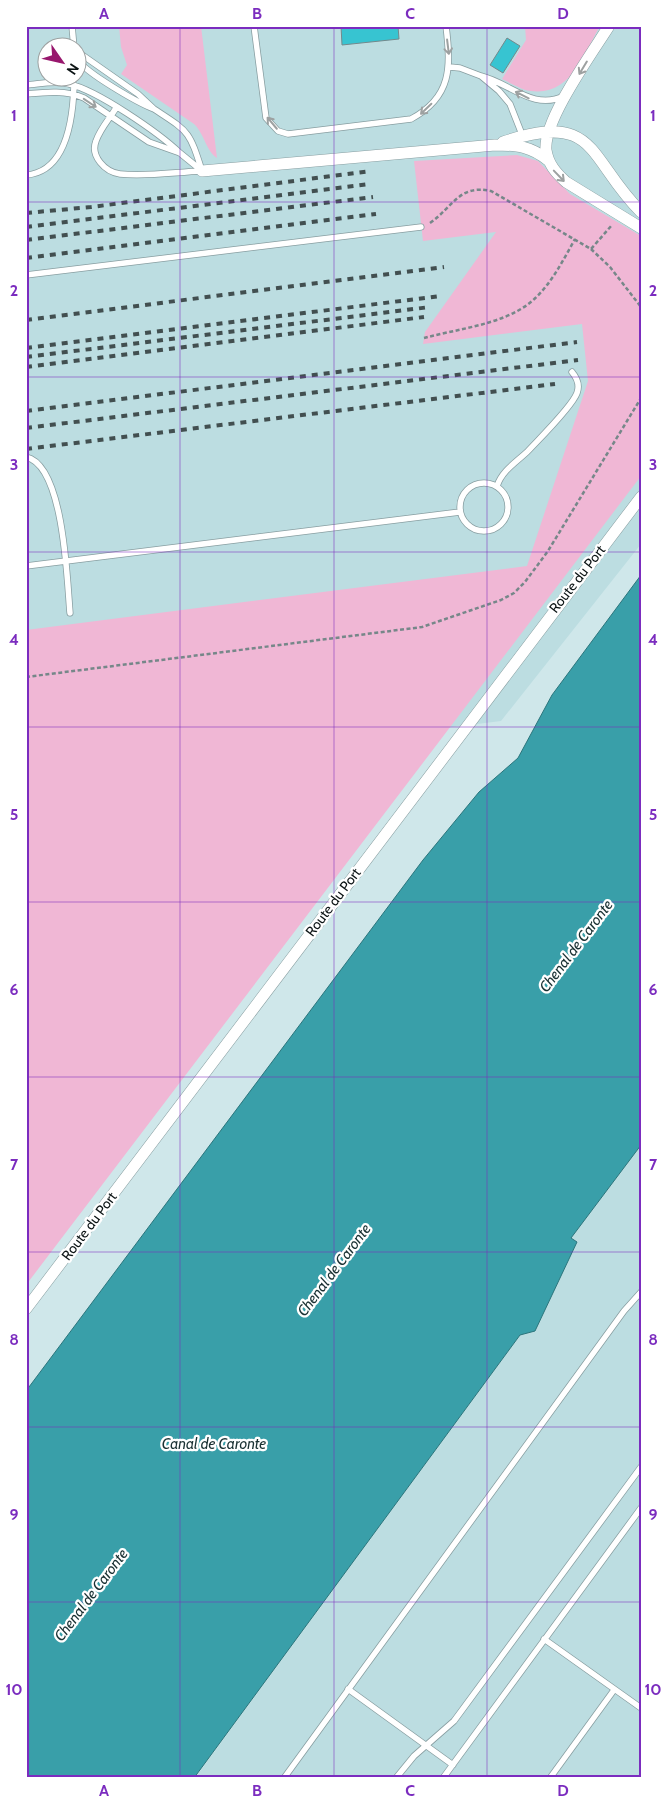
<svg xmlns="http://www.w3.org/2000/svg" width="667" height="1804" viewBox="0 0 667 1804" font-family="Cabin,sans-serif">
<style>
.built{fill:#bcdde1;fill-rule:evenodd}
.green{fill:#f0b7d5}
.water{fill:#399fa9;stroke:#2b757c}
.building{fill:#37c4d1;stroke:#73898c}
.lines{fill:none;stroke-linecap:round;stroke-linejoin:round}
.service-casing{stroke:#889ea1;stroke-width:7}
.minor-casing{stroke:#889ea1;stroke-width:12}
.path{stroke:#768789;stroke-width:2.5;stroke-dasharray:4 2.5;stroke-linecap:butt}
.service{stroke:#fff;stroke-width:5.5}
.minor{stroke:#fff;stroke-width:11}
.rail{stroke:#424f50;stroke-width:4;stroke-dasharray:6 6;stroke-linecap:butt}
.oneway{stroke:#9da1a1}
.grid{fill:none;stroke:#7b2cbf;stroke-width:1;stroke-opacity:0.55}
.labels{text-anchor:middle;stroke-width:4.5;stroke-linejoin:round;paint-order:stroke}
.street-label{font-size:14px;fill:#0b1314;stroke:#fff}
.water-label{font-size:15px;font-style:italic;fill:#1a3133;stroke:#fff}
.neatline{fill:none;stroke:#7b2cbf;stroke-width:2}
.grid-label{font-size:16px;text-anchor:middle;font-weight:bold;fill:#7b2cbf}
</style>
<rect width="100%" height="100%" fill="#cfe7ea"/>
<!-- built -->
<path class="built" d="M26 26H641V544L501 721 26 780ZM48 48H78V78H48Z
M641 1145V1778H195L520 1335 535 1330 577 1242 571 1238Z"/>
<!-- green -->
<path class="green" d="M119 26H201L217 158C206 151 204 133 194 124L121 74 127 65 121 47Z
M525 26H600C583 55 571 96 531 91 522 90 511 83 502 79L526 40Z
M517 155 538 161 570 194 641 236V476L26 1285V630L527 566 588 381 582 324 423 344 425 332 496 232 423 241 414 161Z"/>
<!-- water -->
<path class="water" d="M641 575V1145L571 1238 577 1242 535 1331 520 1335 194 1778H26V1391L423 860 479 792 518 758 552 695Z"/>
<!-- building -->
<path class="building" d="M341 26H398L399 39 342 45Z
M507 38 520 46 503 73 490 65Z"/>
<g class="lines">
<!-- service casing -->
<g class="service-casing">
<path id="service" d="M72 26 74 48
M254 26 266 118 278 131 288 134 411 119C452 97 451 67 446 26
M78 52 138 94 154 109C138 103 86 73 78 60
M450 67 460 68 481 76
M26 85C40 84 55 80 69 84 97 90 159 133 180 153L149 142 84 98C65 90 47 92 26 94
M116 108C110 118 100 129 96 141 90 156 105 172 120 174 146 177 176 172 202 171
M154 109C189 132 189 130 202 171L180 153
M523 137 510 104 499 91 481 76C510 83 533 111 564 96
M26 175C67 172 73 117 74 85
M26 275 421 227
M26 457C64 465 67 580 70 613
M460 507a24 24 0 1 1 48 0a24 24 0 1 1-48 0Z
M497 486C502 471 515 463 527 452 538 440 572 407 577 393 580 385 577 378 572 372
M26 566 460 512
M544 1639 641 1708
M348 1689 453 1765
M284 1778 624 1311 641 1292
M396 1778 414 1756 454 1721 641 1467
M443 1778 641 1508
M550 1778 614 1690"/>
</g>
<!-- minor casing -->
<g class="minor-casing">
<path id="minor" d="M609 26C592 53 543 121 546 150 548 164 556 173 566 182L641 228
M503 142C598 110 587 158 641 212
M202 171 495 145C517 145 531 146 549 161
M26 1309 641 497"/>
</g>
<!-- path -->
<path class="path" d="M430 223C453 207 459 184 491 191L591 249 612 225
M591 249 610 267 641 307
M424 338C457 329 499 325 527 305 549 289 562 262 575 239
M26 677 422 627 501 600 514 593 525 582 548 551 641 398"/>
<!-- service -->
<use href="#service" class="service"/>
<!-- minor -->
<use href="#minor" class="minor"/>
<!-- rail -->
<path class="rail" d="M26 213 91 207 371 171
M26 227 370 184
M26 240 373 197
M26 258 376 214
M26 320 444 267
M26 348 440 296
M26 357 430 307
M26 367 424 317
M26 411 577 342
M26 428 578 360
M26 449 555 384"/>
</g>
<!-- one-way arrows -->
<defs><path id="oneway-shaft" d="M-6 0H5M1.5-3L5.5 0L1.5 3" fill="none" stroke-width="1.6" stroke-linecap="round" stroke-linejoin="round" transform="scale(1.25)"/></defs>
<g class="oneway">
<use href="#oneway-shaft" transform="translate(448 47) rotate(83)"/>
<use href="#oneway-shaft" transform="translate(583 68) rotate(121)"/>
<use href="#oneway-shaft" transform="translate(522 95) rotate(-153)"/>
<use href="#oneway-shaft" transform="translate(90 103) rotate(34)"/>
<use href="#oneway-shaft" transform="translate(426 109) rotate(136)"/>
<use href="#oneway-shaft" transform="translate(272 123) rotate(-130)"/>
<use href="#oneway-shaft" transform="translate(559 176) rotate(46)"/>
</g>
<!-- grid -->
<path class="grid" d="M180 26V1778M334 26V1778M487 26V1778M26 202H641M26 377H641M26 552H641M26 727H641M26 902H641M26 1077H641M26 1252H641M26 1427H641M26 1602H641"/>
<g class="labels">
<!-- street labels -->
<g class="street-label">
<text transform="translate(577 579) rotate(-52)" y="5">Route du Port</text>
<text transform="translate(333 902) rotate(-53)" y="5">Route du Port</text>
<text transform="translate(89 1226) rotate(-53)" y="5">Route du Port</text>
</g>
<!-- water labels -->
<g class="water-label">
<text transform="translate(576 946) rotate(-53)" y="5">Chenal de Caronte</text>
<text transform="translate(334 1270) rotate(-53)" y="5">Chenal de Caronte</text>
<text x="214" y="1449">Canal de Caronte</text>
<text transform="translate(91 1595) rotate(-53)" y="5">Chenal de Caronte</text>
</g>
</g>
<!-- border -->
<rect width="667" height="1804" fill="none" stroke="#ffffff" stroke-width="55"/>
<!-- north arrow -->
<g transform="translate(62 62) rotate(124)"><circle r="24" fill="#ffffff" stroke="#9da1a1"/>
<path d="M0-4L9 19L0 12L-9 19Z" fill="#98176d"/>
<text y="-8" font-size="14" font-weight="bold" text-anchor="middle" fill="#0b1314">N</text>
</g>
<rect x="28" y="28" width="612" height="1748" class="neatline"/>
<g class="grid-label">
<text x="104" y="19">A</text>
<text x="257" y="19">B</text>
<text x="410" y="19">C</text>
<text x="563" y="19">D</text>
<text x="14" y="121">1</text>
<text x="653" y="121">1</text>
<text x="14" y="296">2</text>
<text x="653" y="296">2</text>
<text x="14" y="470">3</text>
<text x="653" y="470">3</text>
<text x="14" y="645">4</text>
<text x="653" y="645">4</text>
<text x="14" y="820">5</text>
<text x="653" y="820">5</text>
<text x="14" y="995">6</text>
<text x="653" y="995">6</text>
<text x="14" y="1170">7</text>
<text x="653" y="1170">7</text>
<text x="14" y="1345">8</text>
<text x="653" y="1345">8</text>
<text x="14" y="1520">9</text>
<text x="653" y="1520">9</text>
<text x="14" y="1695">10</text>
<text x="653" y="1695">10</text>
<text x="104" y="1796">A</text>
<text x="257" y="1796">B</text>
<text x="410" y="1796">C</text>
<text x="563" y="1796">D</text>
</g>
</svg>
